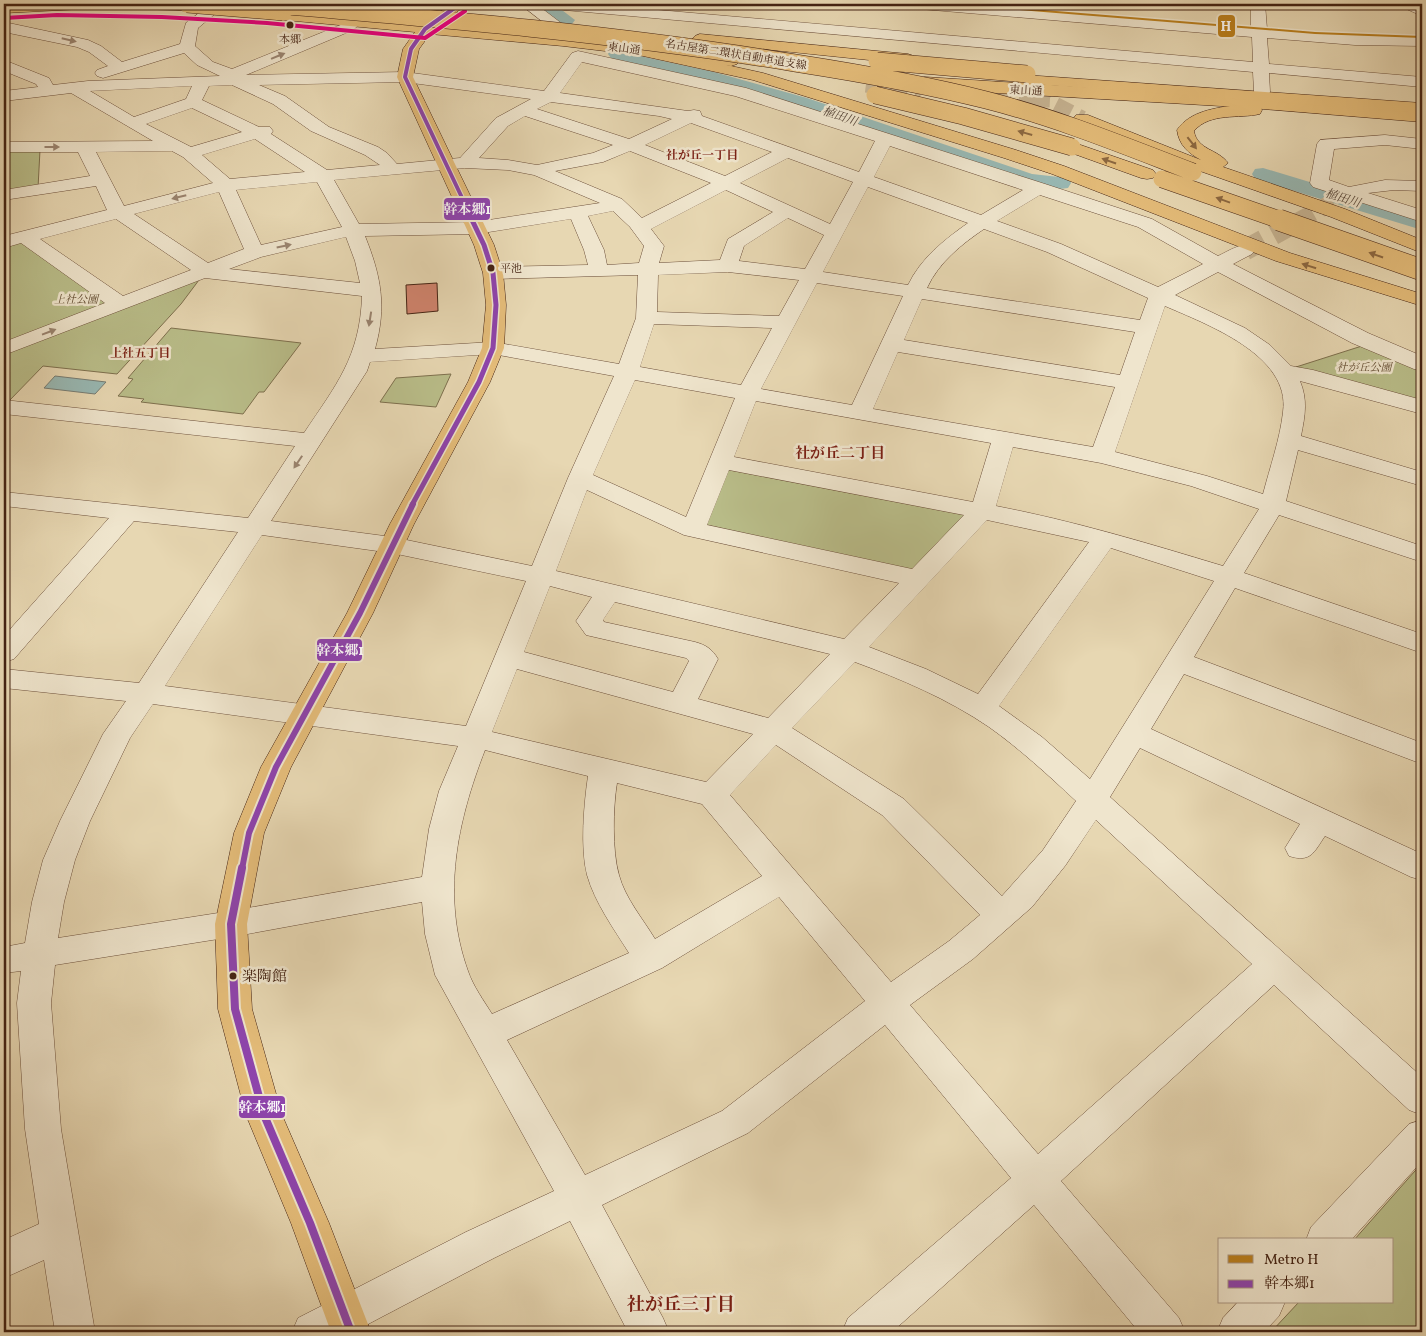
<svg xmlns="http://www.w3.org/2000/svg" width="1426" height="1336" viewBox="0 0 1426 1336" font-family="Vollkorn,'Noto Serif JP',serif">
<style>
.green{fill:#b9bd89;stroke:#7e704e}
.water{fill:#98b8b3;stroke:#767c73}
.lines{fill:none;stroke-linecap:round;stroke-linejoin:round}
.river{fill:#98b8b3;fill-rule:evenodd}
.building{fill:#d1846e;stroke:#442313}
.minor-tunnel-far1{stroke:#c6b392;stroke-width:17;stroke-dasharray:17 8;stroke-linecap:butt}
.minor-tunnel{stroke:#c6b392;stroke-width:21;stroke-dasharray:21 11;stroke-linecap:butt}
.highway-tunnel{stroke:#c6b392;stroke-width:17;stroke-dasharray:17 8;stroke-linecap:butt}
.minor-casing{stroke:#6d503b;stroke-width:1}
.major-casing{stroke:#442313;stroke-width:1}
.highway-casing{stroke:#442313;stroke-width:1}
.minor{fill:#efe5cd;fill-rule:evenodd}
.major{fill:#e4bc79;fill-rule:evenodd}
.highway{fill:#e4bc79;fill-rule:evenodd}
.highway-bridge-far1-casing{stroke:#442313;stroke-width:18;stroke-linecap:butt}
.highway-bridge-casing{stroke:#442313;stroke-width:22;stroke-linecap:butt}
.highway-bridge-far1{stroke:#e4bc79;stroke-width:17}
.highway-bridge{stroke:#e4bc79;stroke-width:21}
.bus-1-far3-casing{stroke:#efe5cd;stroke-width:6}
.bus-1-far2-casing{stroke:#efe5cd;stroke-width:8}
.bus-1-far1-casing{stroke:#efe5cd;stroke-width:10}
.bus-1-casing{stroke:#efe5cd;stroke-width:12}
.bus-2-casing{stroke:#efe5cd;stroke-width:6}
.bus-1-far3{stroke:#8e44ad;stroke-width:4}
.bus-1-far2{stroke:#8e44ad;stroke-width:5}
.bus-1-far1{stroke:#8e44ad;stroke-width:6}
.bus-1{stroke:#8e44ad;stroke-width:8}
.bus-2{stroke:#e5007d;stroke-width:4}
.metro-1-casing{stroke:#efe5cd;stroke-width:3}
.metro-1{fill:#ba7f1d;fill-rule:evenodd}
.oneway{fill:#9a8470}
.oneway2{fill:#8c6841}
.bus-dot{fill:#442313;stroke:#efe5cd;stroke-width:2}
.labels{text-anchor:middle;stroke-width:5;stroke-linejoin:round;paint-order:stroke}
.far-bus-label{font-size:11px;fill:#442313;stroke:#efe5cd}
.far-street-label{font-size:11px;fill:#442313;stroke:#efe5cd}
.far-park-label{font-size:11px;font-style:italic;fill:#614a30;stroke:#efe5cd}
.far-water-label{font-size:12px;font-style:italic;fill:#59483b;stroke:#efe5cd}
.far-neighbourhood-label{font-size:12px;font-weight:bold;fill:#7a1f14;stroke:#efe5cd}
.neighbourhood-label{font-size:15px;font-weight:bold;fill:#7a1f14;stroke:#efe5cd}
.near-bus-label{font-size:15px;fill:#442313;stroke:#efe5cd;text-anchor:start}
.near-neighbourhood-label{font-size:18px;font-weight:bold;fill:#7a1f14;stroke:#efe5cd}
.line-badge{stroke:#efe5cd;stroke-width:2}
.badge-label{font-size:14px;text-anchor:middle;font-weight:bold;fill:#fff}
</style>
<rect width="100%" height="100%" fill="#e7d7b2"/>
<filter id="stains"><feTurbulence type="fractalNoise" baseFrequency=".004" numOctaves="4"/><feColorMatrix values="0 0 0 0 .2 0 0 0 0 .09 0 0 0 0 .02 0 0 0 .5 -.17"/></filter>
<radialGradient id="worn" r=".72"><stop offset=".6" stop-color="#630" stop-opacity="0"/><stop offset="1" stop-color="#630" stop-opacity=".3"/></radialGradient>
<!-- green -->
<path class="green" d="M40 150 38 188 4 193V151Z
M14 241H22L108 301 106 305 4 345V245Z
M202 276 181 304 117 374 43 366 9 401H4V353Z
M171 328 301 343 264 392H259L243 414 141 402 144 399 118 396 133 379 128 378Z
M1365 345 1422 367V405L1298 371 1296 367Z
M451 374 436 407 380 402 396 378Z
M725 469 966 515 910 571 706 525Z
M1422 1163V1332H1271L1299 1302H1392V1240H1354Z"/>
<!-- water -->
<path class="water" d="M55 376 106 382 95 394 44 388Z"/>
<g class="lines">
<!-- river -->
<path class="river" d="M534 4H554L575 20 572 24C560 27 542 15 534 4Z
M617 48 626 53 714 72 807 98 1032 174 1068 178 1071 183 1068 188 1060 189 1021 185 793 106 703 81 613 61 608 54 610 50Z
M1263 168 1422 216V230L1255 179 1252 174 1255 169Z"/>
</g>
<!-- building -->
<path class="building" d="M437 283 438 311 407 314 406 285Z"/>
<g class="lines">
<!-- minor-tunnel-far1 -->
<path class="minor-tunnel-far1" d="M1298 221 1333 202"/>
<!-- minor-tunnel -->
<path class="minor-tunnel" d="M1245 250 1300 220"/>
<!-- highway-tunnel -->
<path class="highway-tunnel" d="M866 84 921 91
M1033 94 1082 119
M969 95 1050 99"/>
<!-- minor casing -->
<g class="minor-casing">
<path id="minor" d="M211 4H227L198 28 195 46 213 62 232 69 343 24C348 19 352 17 359 19L362 22 353 30 246 75 405 72 544 91 572 53 578 51 746 88 1045 184 1152 219 1218 256C1229 251 1239 243 1252 246L1255 250 1252 254 1233 264 1368 333 1422 356V370L1414 369 1352 343 1218 272 1175 295 1245 328 1270 345 1291 366 1313 370 1422 400V414L1300 381C1308 400 1305 416 1301 436L1422 472V486L1298 450 1286 501 1422 546V562L1279 515 1244 573 1422 634V653L1235 588 1194 657 1422 743V764L1184 674 1151 729 1422 854V880L1411 877 1325 836C1314 852 1311 863 1289 856L1285 848 1300 824 1140 748 1110 797 1422 1077V1115L1409 1110 1274 985 1061 1181 1179 1318 1185 1332H1139L1034 1205 892 1332H842L848 1318 1011 1178 885 1025 748 1133 602 1205 663 1318 669 1332H628L570 1221 494 1258 353 1332H292L298 1318 466 1232 554 1191 435 975 425 934 422 902 231 937 55 965 51 1003 61 1129 95 1332H55L44 1260 4 1278V1240L39 1224 25 1129 17 1003 21 971 4 973V947L25 943 32 902 43 860 60 821 103 734 126 701 4 688V669L139 683 238 532 134 521 14 659 4 662V636L109 518 4 506V492L248 518 295 446 4 414V400L304 433C336 385 360 357 362 296L205 278 4 355V342L105 303 21 243 4 248V236L107 210 96 186 4 200V190L90 176 78 152H4V142L153 141 71 93 4 101V91L38 87 36 84 4 71V60L49 78 53 85 88 81 220 76 197 65 184 53 103 78 97 76 95 73 97 70 108 66 89 52 77 47 4 32V22L88 40 101 46 122 62 180 44 186 23ZM582 62 735 96 875 141 859 172 702 116 700 111 694 110 688 111 560 93ZM405 82 531 99 496 118 460 158 397 164 387 153 378 147 329 127 285 96 259 85ZM232 85 273 104 311 131 365 155 380 165 327 170 271 134 273 131 270 127H259L202 100 209 86ZM192 86 186 99 134 117 90 91ZM551 102 659 116 672 119 629 139 537 109ZM192 108 242 132 191 147 146 124ZM525 116 613 145 593 153 537 165 508 160 479 158 508 126ZM691 123 772 152 725 176 645 145ZM255 139 305 172 230 179 202 155ZM890 146 1023 190 981 215 874 177ZM172 151 183 157 213 183 124 206 96 152ZM630 151 711 183 642 218 622 199 555 171 603 162ZM788 158 853 182 830 224 740 183ZM465 168 508 170 534 175 600 203 476 222 359 224 334 180ZM317 182 342 227 261 245 236 190ZM868 187 968 223C944 240 921 258 908 285L823 272ZM726 190 773 212 728 239 720 260 659 263 664 246 651 229ZM219 192 244 249 208 263 134 214ZM1040 195 1138 227 1203 264 1158 287 1061 244 997 221ZM613 211 630 227 644 246 639 263 607 265 604 250 588 216ZM788 218 824 235 805 269 739 261 744 246ZM116 219 191 270 123 296 40 239ZM571 219 584 250 588 265 493 267 486 269 483 273 486 277 493 279 638 275 636 318 619 364 493 342 375 349C387 306 381 276 365 236L476 234ZM984 229 1047 252 1148 298 1140 320 927 288C939 262 962 244 984 229ZM346 237 355 261 360 283 229 269 261 257ZM728 272 799 280 779 316 657 312 658 275ZM817 283 903 296 852 405 761 389ZM922 299 1135 332 1120 375 904 340ZM1165 306C1206 324 1291 355 1283 412 1280 439 1270 467 1263 494L1207 476 1115 452ZM654 324 772 328 741 385 640 367ZM898 352 1115 387 1093 447 873 409ZM493 354 614 376 568 478 532 566 392 537 271 521 367 371 370 362ZM635 380 735 398 686 517 593 475ZM756 401 991 443 973 502 734 457ZM1013 447 1101 463 1191 486 1259 509 1223 566C1147 543 1074 521 996 506ZM729 470 964 515 912 569 707 525ZM587 490 684 535 899 583 844 639 556 571ZM987 520 1089 542 978 694 926 669 869 647ZM262 535 392 553 526 581 466 726 165 686ZM1111 548 1214 581 1090 779 1042 737 999 706ZM550 586 592 597 576 621 586 635 686 658 689 661 673 692 524 652ZM615 602 830 654 768 718 698 699 718 659C712 649 706 645 695 642L604 622 603 620ZM855 662C901 679 948 699 989 727 1020 749 1048 775 1076 801L1043 850 1002 896 904 799 792 728ZM517 669 753 734 706 782 492 732ZM153 704 458 746 439 791 429 829 422 877 231 911 58 938 64 902 75 860 90 821 130 738ZM776 745 882 815 980 915 949 941 891 982 730 795ZM485 750 588 776C584 803 580 848 587 875 595 903 614 929 629 953L492 1014C484 1001 473 986 468 971 441 896 457 822 485 750ZM617 783 702 804 762 876 655 939C643 919 625 898 619 875 612 851 613 807 617 783ZM1096 820 1252 964 1038 1154 910 1005 973 959 1032 907 1065 866ZM779 897 865 1001 722 1111 585 1175 507 1040 662 968Z
M520 4H536L565 26 562 29H552Z
M558 4H589L1253 62 1252 37 909 8 904 7 902 4H960L1251 28V4H1265L1267 29 1355 35 1422 36V46L1355 45 1267 38 1269 64 1422 77V87L1269 73 1270 92 1268 96H1256L1254 92 1253 72 564 10 559 9 557 6Z
M1400 4H1418L1422 6V16L1402 7Z
M1385 135 1422 139V149L1385 145 1334 149 1329 180 1349 187 1385 180 1422 181V191L1394 190 1368 193 1422 210V222L1313 187 1310 183 1317 144 1320 140Z
M1422 1120V1161L1351 1240H1306L1311 1227 1409 1124Z
M1238 1302H1285L1279 1316 1264 1332H1217L1223 1318Z"/>
</g>
<!-- major casing -->
<g class="major-casing">
<path id="major" d="M19 4H201L422 24 451 4H467L440 25 563 36 731 56 737 58 739 61 737 64 731 66 563 46 430 34 419 49 413 77 494 245 503 273 506 305 504 348 490 382 414 524 373 613 291 767 264 833 247 924 252 1009 282 1115 329 1223 371 1332H331L291 1223 246 1115 218 1009 215 924 234 833 261 767 347 613 390 524 468 382 482 348 486 305 483 273 474 245 397 77 403 49 415 32 176 10 100 8 4 13V5Z
M700 34 908 54 914 56 916 59 914 62 908 64 695 42 692 39 695 36Z
M925 77 1238 97 1422 112V122L1238 107 980 92 919 85 917 82 919 79Z"/>
</g>
<!-- highway casing -->
<g class="highway-casing">
<path id="highway" d="M4 4H42L40 7 4 10Z
M617 41 763 73 1016 150 1064 166 1290 253 1422 294V306L1276 261 1052 174 1004 158 753 80 611 49 609 46 611 43Z
M1025 75 1422 103V113L1019 83 1017 80 1019 77Z
M1237 105 1260 106 1262 110 1260 114C1239 119 1210 112 1194 131 1197 150 1218 149 1228 163L1223 167 1345 209 1422 240V253L1331 217 1160 157 1076 123 1073 119 1076 115H1088L1201 160C1188 153 1179 145 1177 130 1190 111 1215 108 1237 105Z
M1072 142 1153 170 1156 174 1153 178 1147 179 1141 178 1066 151 1063 147 1066 143Z"/>
</g>
<!-- minor -->
<use href="#minor" class="minor"/>
<!-- major -->
<use href="#major" class="major"/>
<!-- highway -->
<use href="#highway" class="highway"/>
<!-- highway-bridge-far1 casing -->
<g class="highway-bridge-far1-casing">
<path id="highway-bridge-far1" d="M187 4 283 12
M265 4C442 19 619 34 795 63 859 73 923 84 986 100 1057 118 1125 146 1193 172
M877 61 1027 74
M875 95 963 116 1072 147
M1162 179 1283 221"/>
</g>
<!-- highway-bridge casing -->
<g class="highway-bridge-casing">
<path id="highway-bridge" d="M1279 220 1422 270"/>
</g>
<!-- highway-bridge-far1 -->
<use href="#highway-bridge-far1" class="highway-bridge-far1"/>
<!-- highway-bridge -->
<use href="#highway-bridge" class="highway-bridge"/>
<!-- bus-1-far3 casing -->
<g class="bus-1-far3-casing">
<path id="bus-1-far3" d="M460 4 425 29 411 49 405 77 473 221"/>
</g>
<!-- bus-1-far2 casing -->
<g class="bus-1-far2-casing">
<path id="bus-1-far2" d="M412 505 479 382 493 348 496 305 493 273 484 245 472 220"/>
</g>
<!-- bus-1-far1 casing -->
<g class="bus-1-far1-casing">
<path id="bus-1-far1" d="M242 869 249 833 276 767 360 613 413 504"/>
</g>
<!-- bus-1 casing -->
<g class="bus-1-casing">
<path id="bus-1" d="M242 868 231 924 235 1009 264 1115 310 1223 351 1332"/>
</g>
<!-- bus-2 casing -->
<g class="bus-2-casing">
<path id="bus-2" d="M4 18 57 15 162 17 267 23 425 38 465 11"/>
</g>
<!-- bus-1-far3 -->
<use href="#bus-1-far3" class="bus-1-far3"/>
<!-- bus-1-far2 -->
<use href="#bus-1-far2" class="bus-1-far2"/>
<!-- bus-1-far1 -->
<use href="#bus-1-far1" class="bus-1-far1"/>
<!-- bus-1 -->
<use href="#bus-1" class="bus-1"/>
<!-- bus-2 -->
<use href="#bus-2" class="bus-2"/>
<!-- metro-1 casing -->
<g class="metro-1-casing">
<path id="metro-1" d="M954 4H968L1315 32 1422 36V38L1315 34 956 5Z"/>
</g>
<!-- metro-1 -->
<use href="#metro-1" class="metro-1"/>
</g>
<!-- one-way arrows -->
<defs><path id="oneway-solid" d="M-6-.8H1V-3.2L6.5 0L1 3.2V.8H-6Z" transform="scale(1.25)"/></defs>
<g class="oneway">
<use href="#oneway-solid" transform="translate(69 40) rotate(13)"/>
<use href="#oneway-solid" transform="translate(278 56) rotate(-22)"/>
<use href="#oneway-solid" transform="translate(52 147)"/>
<use href="#oneway-solid" transform="translate(179 197) rotate(166)"/>
<use href="#oneway-solid" transform="translate(284 246) rotate(-12)"/>
<use href="#oneway-solid" transform="translate(370 319) rotate(99)"/>
<use href="#oneway-solid" transform="translate(49 332) rotate(-21)"/>
<use href="#oneway-solid" transform="translate(298 462) rotate(124)"/>
</g>
<g class="oneway2">
<use href="#oneway-solid" transform="translate(1025 133) rotate(-164)"/>
<use href="#oneway-solid" transform="translate(1192 143) rotate(52)"/>
<use href="#oneway-solid" transform="translate(1109 161) rotate(-161)"/>
<use href="#oneway-solid" transform="translate(1223 200) rotate(-160)"/>
<use href="#oneway-solid" transform="translate(1376 255) rotate(-161)"/>
<use href="#oneway-solid" transform="translate(1309 266) rotate(-162)"/>
</g>
<!-- markers -->
<g class="bus-dot">
<circle cx="290" cy="25" r="4.5"/>
<circle cx="491" cy="268" r="4.5"/>
<circle cx="233" cy="976" r="4.5"/>
</g>
<g class="labels">
<!-- far-bus labels -->
<g class="far-bus-label">
<text x="290" y="43">本郷</text>
<text x="500" y="272" text-anchor="start">平池</text>
</g>
<!-- far-street labels -->
<g class="far-street-label">
<text transform="translate(624 48) rotate(7)" y="4">東山通</text>
<text transform="translate(736 54) rotate(9)" y="4">名古屋第二環状自動車道支線</text>
<text transform="translate(1026 90) rotate(3)" y="4">東山通</text>
</g>
<!-- far-park labels -->
<g class="far-park-label">
<text x="76" y="303">上社公園</text>
<text x="1364" y="371">社が丘公園</text>
</g>
<!-- far-water labels -->
<g class="far-water-label">
<text transform="translate(840 116) rotate(19)" y="4">植田川</text>
<text transform="translate(1343 198) rotate(17)" y="4">植田川</text>
</g>
<!-- far-neighbourhood labels -->
<g class="far-neighbourhood-label">
<text x="702" y="159">社が丘一丁目</text>
<text x="140" y="357">上社五丁目</text>
</g>
<!-- neighbourhood labels -->
<g class="neighbourhood-label">
<text x="840" y="458">社が丘二丁目</text>
</g>
<!-- near-bus labels -->
<g class="near-bus-label">
<text x="242" y="981">楽陶館</text>
</g>
<!-- near-neighbourhood labels -->
<g class="near-neighbourhood-label">
<text x="681" y="1310">社が丘三丁目</text>
</g>
</g>
<g class="line-badge">
<rect x="1217" y="14" width="19" height="24" rx="5" fill="#ba7f1d"/>
<rect x="443" y="197" width="48" height="24" rx="5" fill="#8e44ad"/>
<rect x="316" y="638" width="47" height="24" rx="5" fill="#8e44ad"/>
<rect x="238" y="1095" width="48" height="24" rx="5" fill="#8e44ad"/>
</g>
<g class="badge-label">
<text x="1226" y="31">H</text>
<text x="467" y="214">幹本郷1</text>
<text x="340" y="655">幹本郷1</text>
<text x="262" y="1112">幹本郷1</text>
</g>
<!-- margin -->
<rect width="1426" height="1336" fill="none" stroke="#e7d7b2" stroke-width="20"/>
<rect x="5" y="5" width="1416" height="1326" fill="none" stroke="#442313" stroke-width="2.5"/>
<rect x="10" y="10" width="1406" height="1316" fill="none" stroke="#442313"/>
<!-- legend -->
<rect x="1218" y="1238" width="175" height="65" fill="#efe5cd" stroke="#ab9783"/>
<rect x="1228" y="1255" width="25" height="8" fill="#ba7f1d" stroke="#ab9783"/>
<text x="1264" y="1264" font-size="15" fill="#442313">Metro H</text>
<rect x="1228" y="1280" width="25" height="8" fill="#8e44ad" stroke="#ab9783"/>
<text x="1264" y="1288" font-size="15" fill="#442313">幹本郷1</text>
<rect width="100%" height="100%" filter="url(#stains)"/>
<rect width="100%" height="100%" fill="url(#worn)"/>
</svg>
